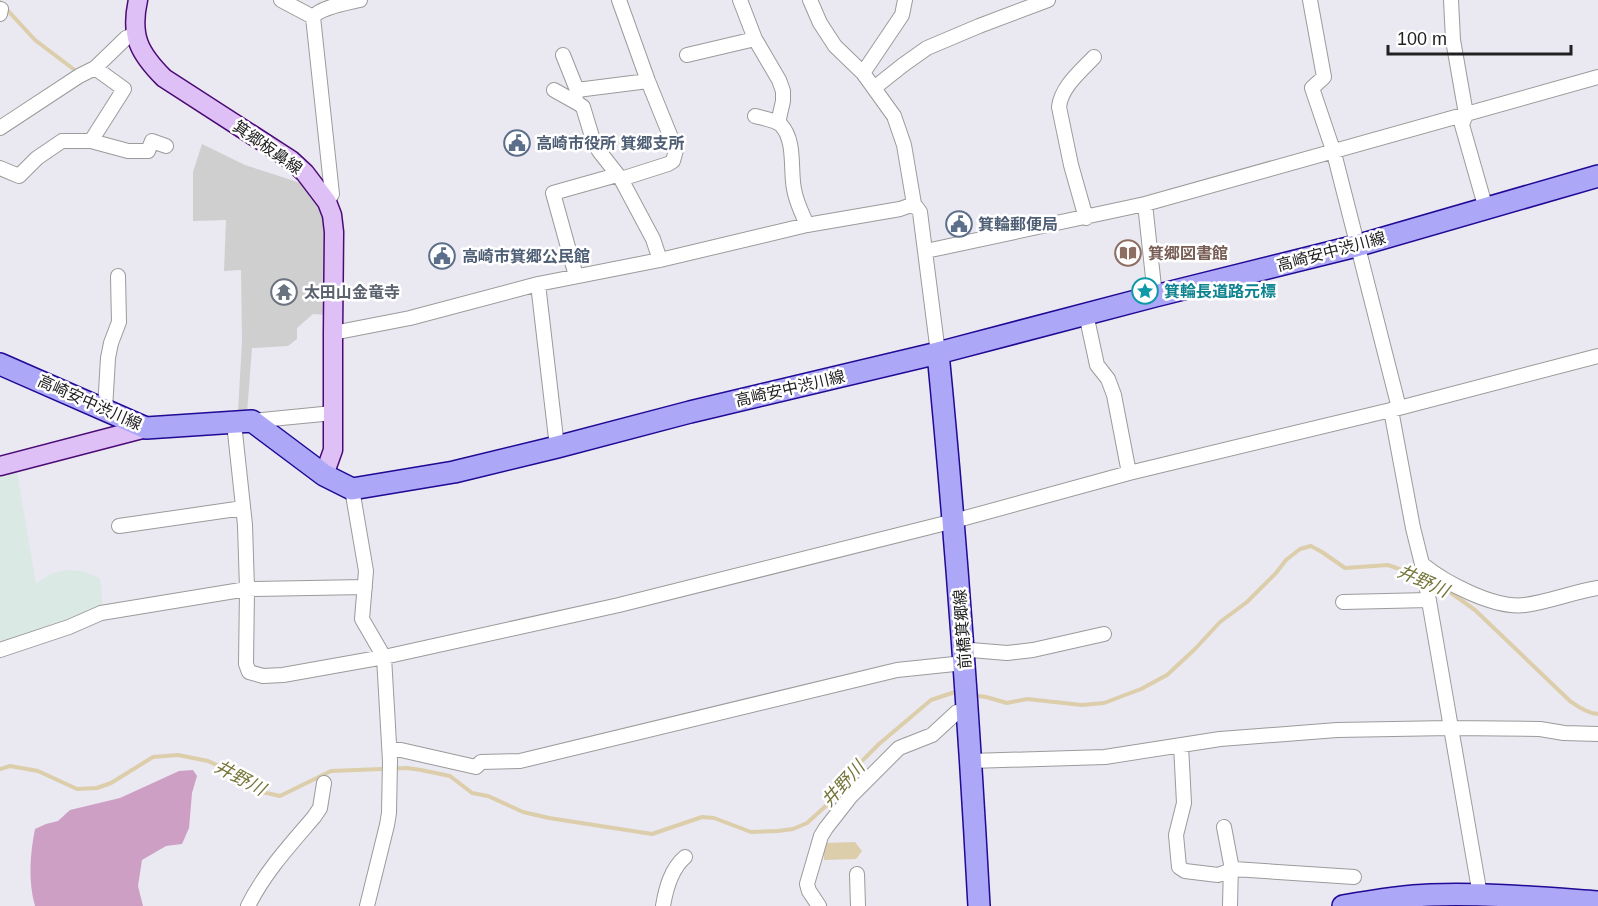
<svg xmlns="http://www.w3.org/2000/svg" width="1598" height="906" viewBox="0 0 1598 906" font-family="Helvetica,'Noto Sans JP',sans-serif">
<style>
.industrial{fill:#dbe9e5}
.religious{fill:#cfcfcf}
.forest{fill:#ce9fc4}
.water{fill:#dcceab}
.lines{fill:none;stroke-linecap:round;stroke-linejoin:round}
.stream{stroke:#dcceab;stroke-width:4}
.street-casing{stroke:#9b9b9b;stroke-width:16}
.secondary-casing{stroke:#4b0b75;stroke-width:21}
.primary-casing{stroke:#200995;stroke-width:24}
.street{stroke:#fff;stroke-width:14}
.secondary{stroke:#dec0f7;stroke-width:18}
.primary{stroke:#aca7f7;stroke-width:21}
.labels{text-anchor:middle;stroke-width:5;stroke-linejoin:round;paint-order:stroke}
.service-label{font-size:16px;font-weight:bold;fill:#4e5e75;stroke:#fff;text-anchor:start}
.street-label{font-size:16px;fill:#212121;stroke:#fff}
.education-label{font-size:16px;font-weight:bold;fill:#785e54;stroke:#fff;text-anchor:start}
.culture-label{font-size:16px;font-weight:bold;fill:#0d838f;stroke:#fff;text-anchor:start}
.worship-label{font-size:16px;font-weight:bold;fill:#5b616d;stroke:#fff;text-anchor:start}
.water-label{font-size:18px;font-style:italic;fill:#76763b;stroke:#fff}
</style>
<rect width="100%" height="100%" fill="#eae8f1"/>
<!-- industrial -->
<path class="industrial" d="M17 472 36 584 50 574 65 570 82 571 100 578 103 608 0 644V476Z"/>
<!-- religious -->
<path class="religious" d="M202 144 245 165 310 186 327 217V315L313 314 297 328V339L288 346 252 348 247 413 238 412 242 341 241 270 224 271 226 220 193 221V172Z"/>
<!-- forest -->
<path class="forest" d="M193 770 197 776 192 793 189 828 182 844 166 846 142 860 138 886 143 906H35C28 881 30 854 35 829L46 824 58 821 70 810 120 798 179 771Z"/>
<!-- water -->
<path class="water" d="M855 842 862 851 856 859 824 860V843Z"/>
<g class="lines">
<!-- stream -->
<path class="stream" d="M0 2 35 40 76 71
M1429 580 1440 585 1475 610 1570 701C1579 707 1587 713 1598 714
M972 695 986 697 1007 703 1027 699 1082 705 1104 703 1141 689 1167 675 1195 649 1220 622 1247 602 1276 573 1286 560 1300 549 1311 546 1322 552 1345 568 1388 565 1422 577
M0 769 10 766 38 771 77 789 97 788 111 783 153 757 178 755 208 761 240 776 262 792 280 796 331 771 407 768 421 770 450 776 472 793 488 796 523 812 549 818 652 834 702 817 714 818 751 832 778 831 793 829 807 823 828 804 855 768 879 744 931 700 955 692 959 693"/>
<!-- street casing -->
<g class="street-casing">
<path id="street" d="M281 0 313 17
M619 0 648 81 676 150 673 161 668 164 621 179
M740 0 755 39 779 80 783 91V101L778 123
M810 0 820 23 835 46 863 73 894 116 904 145 914 204
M1310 0 1324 77 1312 88 1334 153 1399 408
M1451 0 1453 40 1466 114 1462 125 1486 209
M0 14 1 9
M563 55 577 90 575 99
M687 55 755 39
M863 73 902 15 905 0
M874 88 903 65 927 48 979 26 1048 0
M554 90 579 104 583 107 593 140 599 151 621 179 653 239 660 260
M577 90 648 81
M755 116C762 118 776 120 781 125 796 141 790 170 794 189 796 202 802 213 807 225
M0 128 79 76 95 68 126 38 135 34
M91 141 124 89 95 68
M0 168 19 176 37 158 62 141H91L128 151H148L152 141 166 146
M327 202 332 194 313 17C321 7 347 3 360 0
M1145 204 1155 296
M1086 218 1071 165 1059 107C1061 87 1081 71 1094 57
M926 251 1145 204 1598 77
M576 276 553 193 617 175
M538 284 557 447
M1086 314 1097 365 1108 379 1114 395 1129 473
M333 333 410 318 538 284 660 260 807 225 900 209 914 204 920 212 938 353
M105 409 108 358 111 343 119 322 118 276
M1391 410 1413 528 1424 572 1480 895
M252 421 333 413
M234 423 245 525 247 589 246 664 249 672 263 676 283 675 384 657 619 605 954 521 1129 473 1399 408 1598 356
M352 489 366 571 362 619 384 657 390 761 389 813 387 825 367 906
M119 526 243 508
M1422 564C1445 583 1495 609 1525 605 1549 602 1573 592 1598 588
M1343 602 1429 600
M0 650 69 627 101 613 247 589 365 587
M963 651 971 650 1007 653 1033 650 1104 634
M1181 745 1184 803 1176 835 1179 867 1185 871 1218 875 1234 869 1354 877
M390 750H401L476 767 481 762 520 761 897 670 964 663
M971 761 1105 757 1220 739 1337 730 1450 728 1540 729 1564 733 1598 734
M1224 827 1231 864 1230 906
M857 874 858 906
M248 906C265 872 290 845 314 817L320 808 324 783
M663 906C666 888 671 869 685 857
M819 906 809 891 807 884 821 836 826 828 851 796 899 748 932 735 957 712 968 709"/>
</g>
<!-- secondary casing -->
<g class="secondary-casing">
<path id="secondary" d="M138 0C130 36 139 53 164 78L291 160 305 173 327 202 332 215 334 232 333 333V450L324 475
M0 466 146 428"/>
</g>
<!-- primary casing -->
<g class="primary-casing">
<path id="primary" d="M938 353C956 537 969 721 979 906
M0 364 146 428 252 421 324 475 352 489 454 472 557 447 690 412 938 353 1155 296 1356 246 1598 176
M1343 906C1372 901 1401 896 1430 895 1486 893 1542 898 1598 902"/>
</g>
<!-- street -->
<use href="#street" class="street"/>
<!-- secondary -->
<use href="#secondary" class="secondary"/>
<!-- primary -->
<use href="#primary" class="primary"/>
</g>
<!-- icons -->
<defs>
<g id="civic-ring" transform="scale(1.35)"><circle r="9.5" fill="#fff" stroke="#5c6f8a" stroke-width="1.5"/><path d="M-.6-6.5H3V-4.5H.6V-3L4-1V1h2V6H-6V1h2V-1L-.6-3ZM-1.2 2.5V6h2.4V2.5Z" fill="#5c6f8a"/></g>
<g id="library-ring" transform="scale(1.35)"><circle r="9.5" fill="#fff" stroke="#8d6e63" stroke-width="1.5"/><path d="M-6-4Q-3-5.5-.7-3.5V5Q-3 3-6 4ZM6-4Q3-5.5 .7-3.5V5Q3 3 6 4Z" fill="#8d6e63"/></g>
<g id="sight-ring" transform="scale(1.35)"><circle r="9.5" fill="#fff" stroke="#0f9aa8" stroke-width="1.5"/><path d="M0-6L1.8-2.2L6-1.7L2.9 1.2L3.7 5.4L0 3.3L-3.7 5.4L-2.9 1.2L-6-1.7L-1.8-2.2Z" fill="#0f9aa8"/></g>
<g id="temple-ring" transform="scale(1.35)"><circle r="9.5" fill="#fff" stroke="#6b7280" stroke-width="1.5"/><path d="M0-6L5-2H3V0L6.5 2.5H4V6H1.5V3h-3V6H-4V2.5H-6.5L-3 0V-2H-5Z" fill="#6b7280"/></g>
</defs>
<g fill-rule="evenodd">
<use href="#civic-ring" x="517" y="143"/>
<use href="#civic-ring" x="959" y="224"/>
<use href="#library-ring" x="1128" y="253"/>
<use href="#civic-ring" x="442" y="256"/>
<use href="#sight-ring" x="1145" y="291"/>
<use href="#temple-ring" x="284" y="292"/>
</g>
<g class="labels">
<!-- service labels -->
<g class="service-label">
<text x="536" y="149">高崎市役所 箕郷支所</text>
<text x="978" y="230">箕輪郵便局</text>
<text x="462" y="262">高崎市箕郷公民館</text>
</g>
<!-- street labels -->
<g class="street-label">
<text transform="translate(268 147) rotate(35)" y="6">箕郷板鼻線</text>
<text transform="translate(1331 251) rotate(-15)" y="6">高崎安中渋川線</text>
<text transform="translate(790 388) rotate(-13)" y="6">高崎安中渋川線</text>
<text transform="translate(90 402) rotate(24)" y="6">高崎安中渋川線</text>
<text transform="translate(962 629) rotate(-94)" y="6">前橋箕郷線</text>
</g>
<!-- education labels -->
<g class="education-label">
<text x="1148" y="259">箕郷図書館</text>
</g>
<!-- culture labels -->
<g class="culture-label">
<text x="1164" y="297">箕輪長道路元標</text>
</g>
<!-- worship labels -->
<g class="worship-label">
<text x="304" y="298">太田山金竜寺</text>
</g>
<!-- water labels -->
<g class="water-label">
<text transform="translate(1423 581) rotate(24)" y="6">井野川</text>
<text transform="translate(240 778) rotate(28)" y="6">井野川</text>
<text transform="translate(843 784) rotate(-48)" y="6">井野川</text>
</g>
</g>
<!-- scale -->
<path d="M1388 45v9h183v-9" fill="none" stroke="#212121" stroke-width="3"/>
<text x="1397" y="45" font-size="18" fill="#212121" stroke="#ffffff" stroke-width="4.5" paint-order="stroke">100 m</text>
</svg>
